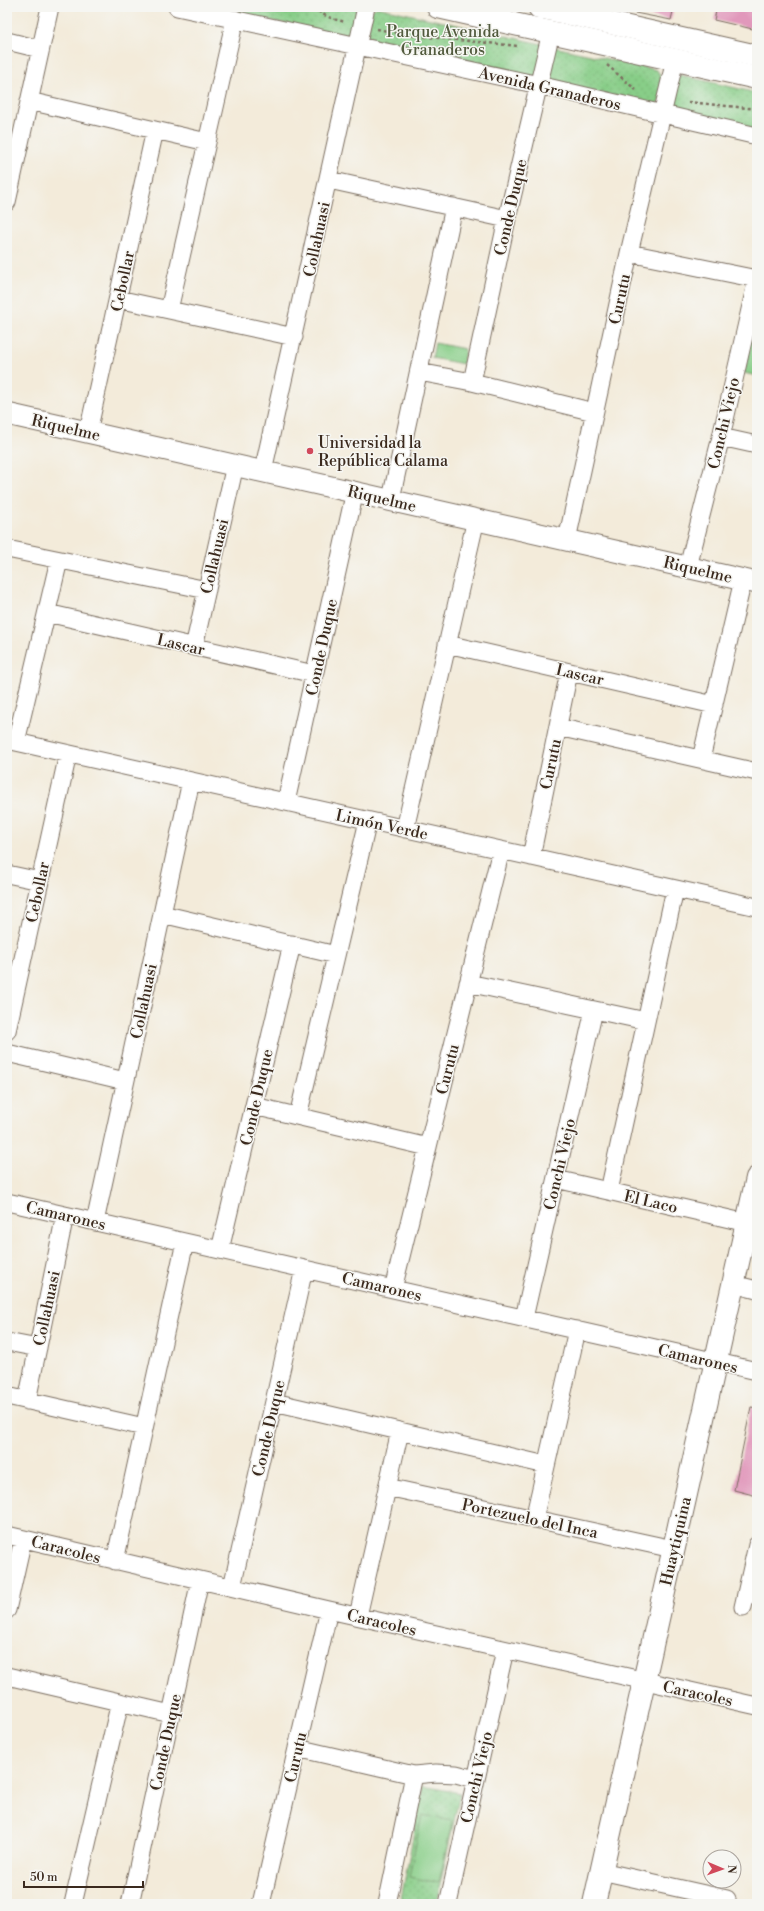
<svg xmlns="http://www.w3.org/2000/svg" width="764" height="1911" viewBox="0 0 764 1911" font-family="'Libre Bodoni',serif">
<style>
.grass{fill:url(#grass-dots);stroke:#627c53}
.garden{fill:#88ce88;stroke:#627c53}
.building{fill:#e198bb}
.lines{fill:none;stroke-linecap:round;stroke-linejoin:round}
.minor-casing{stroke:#7b6e60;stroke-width:19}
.tertiary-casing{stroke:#7b6e60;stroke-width:23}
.secondary-casing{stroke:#7b6e60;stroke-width:24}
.primary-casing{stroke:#7b6e60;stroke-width:24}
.path{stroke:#7b6e60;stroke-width:2.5;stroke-dasharray:3 3;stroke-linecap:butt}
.minor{stroke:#fff;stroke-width:17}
.tertiary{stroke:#fff;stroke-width:21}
.secondary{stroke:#fff;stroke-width:22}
.primary{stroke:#fff;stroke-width:22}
.poi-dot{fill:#d1495b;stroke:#f6f6f2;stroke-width:1.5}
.labels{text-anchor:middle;stroke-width:3;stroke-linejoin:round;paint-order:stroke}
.park-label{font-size:16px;fill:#525b3e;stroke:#f6f6f2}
.street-label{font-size:16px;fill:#3b2a1e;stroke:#f6f6f2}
.poi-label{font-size:16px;fill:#3b2a1e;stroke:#f6f6f2;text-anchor:start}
</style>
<defs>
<pattern id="grass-dots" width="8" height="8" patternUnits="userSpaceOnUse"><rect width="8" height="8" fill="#88ce88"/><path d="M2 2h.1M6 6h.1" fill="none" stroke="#76b175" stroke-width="1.8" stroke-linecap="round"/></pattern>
</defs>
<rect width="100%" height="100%" fill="#f6f6f2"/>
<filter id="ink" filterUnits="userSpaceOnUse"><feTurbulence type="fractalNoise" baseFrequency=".025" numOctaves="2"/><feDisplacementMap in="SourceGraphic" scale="8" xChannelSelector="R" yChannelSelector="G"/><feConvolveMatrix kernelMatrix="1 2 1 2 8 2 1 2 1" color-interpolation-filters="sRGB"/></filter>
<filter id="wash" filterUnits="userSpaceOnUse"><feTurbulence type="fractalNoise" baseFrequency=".012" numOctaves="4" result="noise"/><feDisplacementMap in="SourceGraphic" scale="16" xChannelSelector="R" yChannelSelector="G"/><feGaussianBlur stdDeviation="0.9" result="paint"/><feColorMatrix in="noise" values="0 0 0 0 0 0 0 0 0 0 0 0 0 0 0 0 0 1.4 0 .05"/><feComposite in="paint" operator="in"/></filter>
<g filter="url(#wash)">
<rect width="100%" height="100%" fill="#f3ebda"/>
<!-- grass -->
<path class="grass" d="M210 7H357L353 36 309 29Z
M377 7 657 70C665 80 661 91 659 102L652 107 366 40 372 10Z
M680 75 757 93V131L676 112 673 85Z
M423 1786 460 1793 436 1904H400Z"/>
<!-- garden -->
<path class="garden" d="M757 311V376L744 373Z
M435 343 465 349 463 364 432 358Z
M422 1815 452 1821 439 1883 409 1877Z"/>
<g id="blocks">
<!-- building -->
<path class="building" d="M636 7H674L671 20 635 13Z
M717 7H757V30L714 20Z
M751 1407 757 1408V1496L734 1490Z"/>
</g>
</g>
<g filter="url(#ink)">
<use href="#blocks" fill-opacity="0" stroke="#7b6e60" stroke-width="1"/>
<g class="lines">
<!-- minor casing -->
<g class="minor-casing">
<path id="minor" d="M177 7 539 85 757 136
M7 41 40 49
M29 101 207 142
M329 180 507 219
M7 202 50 7
M629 253 757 279
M118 299 294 337
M169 310 235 19
M419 372 472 382 594 412
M472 382 507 219 551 32
M88 432 155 130
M721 437 757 445
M263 471 366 7
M391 499 454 207
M567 540 629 253 675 60
M7 549 207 590
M688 567 721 437 757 279
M47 613 314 674
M447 644 714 705
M194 647 235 465
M558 727 757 772
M7 740 757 907
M16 742 59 560
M701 759 743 580
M286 802 355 491
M405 829 476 519
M531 857 569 672
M7 874 40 881
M162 914 336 955
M468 983 646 1021
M7 1031 68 754
M7 1053 125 1081
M254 1106 428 1147
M298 1116 368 821
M556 1179 747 1223
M609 1191 675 889
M7 1202 757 1371
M95 1222 191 781
M220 1250 292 944
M733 1284 757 1290
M393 1289 501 850
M524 1318 594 1010
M7 1342 38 1348
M7 1396 144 1427
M27 1401 65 1215
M274 1402 546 1465
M387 1487 673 1549
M534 1519 577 1330
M7 1535 329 1610 757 1706
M115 1561 185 1242
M232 1587 304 1269
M743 1607 757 1545
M7 1610 23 1539
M358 1616 400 1431
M7 1676 171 1714
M297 1748 414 1775 436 1773 456 1774 475 1779
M601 1871 727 1899
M73 1904 120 1702
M130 1904 200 1580
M261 1904 329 1610
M387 1904 414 1775
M448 1904 505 1650"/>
</g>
<!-- tertiary casing -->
<g class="tertiary-casing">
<path id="tertiary" d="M7 414 757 583"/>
</g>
<!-- secondary casing -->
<g class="secondary-casing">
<path id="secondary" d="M438 7 757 78
M594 1904 757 1178"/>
</g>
<!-- primary casing -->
<g class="primary-casing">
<path id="primary" d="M539 7 757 56"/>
</g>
<!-- path -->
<path class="path" d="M314 7C322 16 335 20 346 22
M377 29 408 35 518 46
M607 65 636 90
M688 102 757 109"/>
<!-- minor -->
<use href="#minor" class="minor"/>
<!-- tertiary -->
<use href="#tertiary" class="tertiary"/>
<!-- secondary -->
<use href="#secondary" class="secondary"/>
<!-- primary -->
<use href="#primary" class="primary"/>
</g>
</g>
<!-- markers -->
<circle class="poi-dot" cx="310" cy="451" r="4"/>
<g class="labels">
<!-- park labels -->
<g class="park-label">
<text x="443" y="37">Parque Avenida<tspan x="443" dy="18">Granaderos</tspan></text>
</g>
<!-- street labels -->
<g class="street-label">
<text transform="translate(550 88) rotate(13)" y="6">Avenida Granaderos</text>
<text transform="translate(510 207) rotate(-77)" y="6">Conde Duque</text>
<text transform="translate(316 239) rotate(-78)" y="6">Collahuasi</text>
<text transform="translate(122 281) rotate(-78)" y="6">Cebollar</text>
<text transform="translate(619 299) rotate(-78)" y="6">Curutu</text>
<text transform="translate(723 423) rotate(-77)" y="6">Conchi Viejo</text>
<text transform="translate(66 427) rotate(13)" y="6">Riquelme</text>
<text transform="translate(382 498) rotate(13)" y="6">Riquelme</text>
<text transform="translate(214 556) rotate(-77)" y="6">Collahuasi</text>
<text transform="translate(698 569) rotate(13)" y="6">Riquelme</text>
<text transform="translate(181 644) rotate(13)" y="6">Lascar</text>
<text transform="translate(321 647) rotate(-78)" y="6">Conde Duque</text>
<text transform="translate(580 674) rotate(13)" y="6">Lascar</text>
<text transform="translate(550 764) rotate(-78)" y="6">Curutu</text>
<text transform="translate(382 824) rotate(12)" y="6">Limón Verde</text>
<text transform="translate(37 892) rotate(-78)" y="6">Cebollar</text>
<text transform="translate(143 1001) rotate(-78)" y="6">Collahuasi</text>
<text transform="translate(447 1069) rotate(-76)" y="6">Curutu</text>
<text transform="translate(256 1097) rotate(-77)" y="6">Conde Duque</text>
<text transform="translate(559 1164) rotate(-77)" y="6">Conchi Viejo</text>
<text transform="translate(651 1201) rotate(13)" y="6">El Laco</text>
<text transform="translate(66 1215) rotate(13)" y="6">Camarones</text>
<text transform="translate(382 1286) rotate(13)" y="6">Camarones</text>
<text transform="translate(46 1308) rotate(-78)" y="6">Collahuasi</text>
<text transform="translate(698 1358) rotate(13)" y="6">Camarones</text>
<text transform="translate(268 1428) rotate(-77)" y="6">Conde Duque</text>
<text transform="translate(530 1518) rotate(12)" y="6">Portezuelo del Inca</text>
<text transform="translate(675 1541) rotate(-77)" y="6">Huaytiquina</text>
<text transform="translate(66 1549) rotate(14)" y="6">Caracoles</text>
<text transform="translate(382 1622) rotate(13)" y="6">Caracoles</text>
<text transform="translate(698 1693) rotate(12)" y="6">Caracoles</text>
<text transform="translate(165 1742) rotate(-78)" y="6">Conde Duque</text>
<text transform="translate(295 1757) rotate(-77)" y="6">Curutu</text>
<text transform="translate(476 1777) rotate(-77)" y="6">Conchi Viejo</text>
</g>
<!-- poi labels -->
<g class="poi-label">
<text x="318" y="448">Universidad la<tspan x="318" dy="18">República Calama</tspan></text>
</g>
</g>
<!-- margin -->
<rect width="764" height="1911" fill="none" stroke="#f6f6f2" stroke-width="24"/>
<!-- north arrow -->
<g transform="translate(722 1869) rotate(92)"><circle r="19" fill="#f6f6f2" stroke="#aba49d"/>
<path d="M0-3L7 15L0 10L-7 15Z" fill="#d1495b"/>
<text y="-6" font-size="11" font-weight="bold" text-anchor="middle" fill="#3b2a1e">N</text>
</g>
<!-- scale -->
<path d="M24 1881v6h119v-6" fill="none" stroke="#3b2a1e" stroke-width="2"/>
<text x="30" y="1881" font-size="12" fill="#3b2a1e" stroke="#f6f6f2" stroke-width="3" paint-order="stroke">50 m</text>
</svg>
